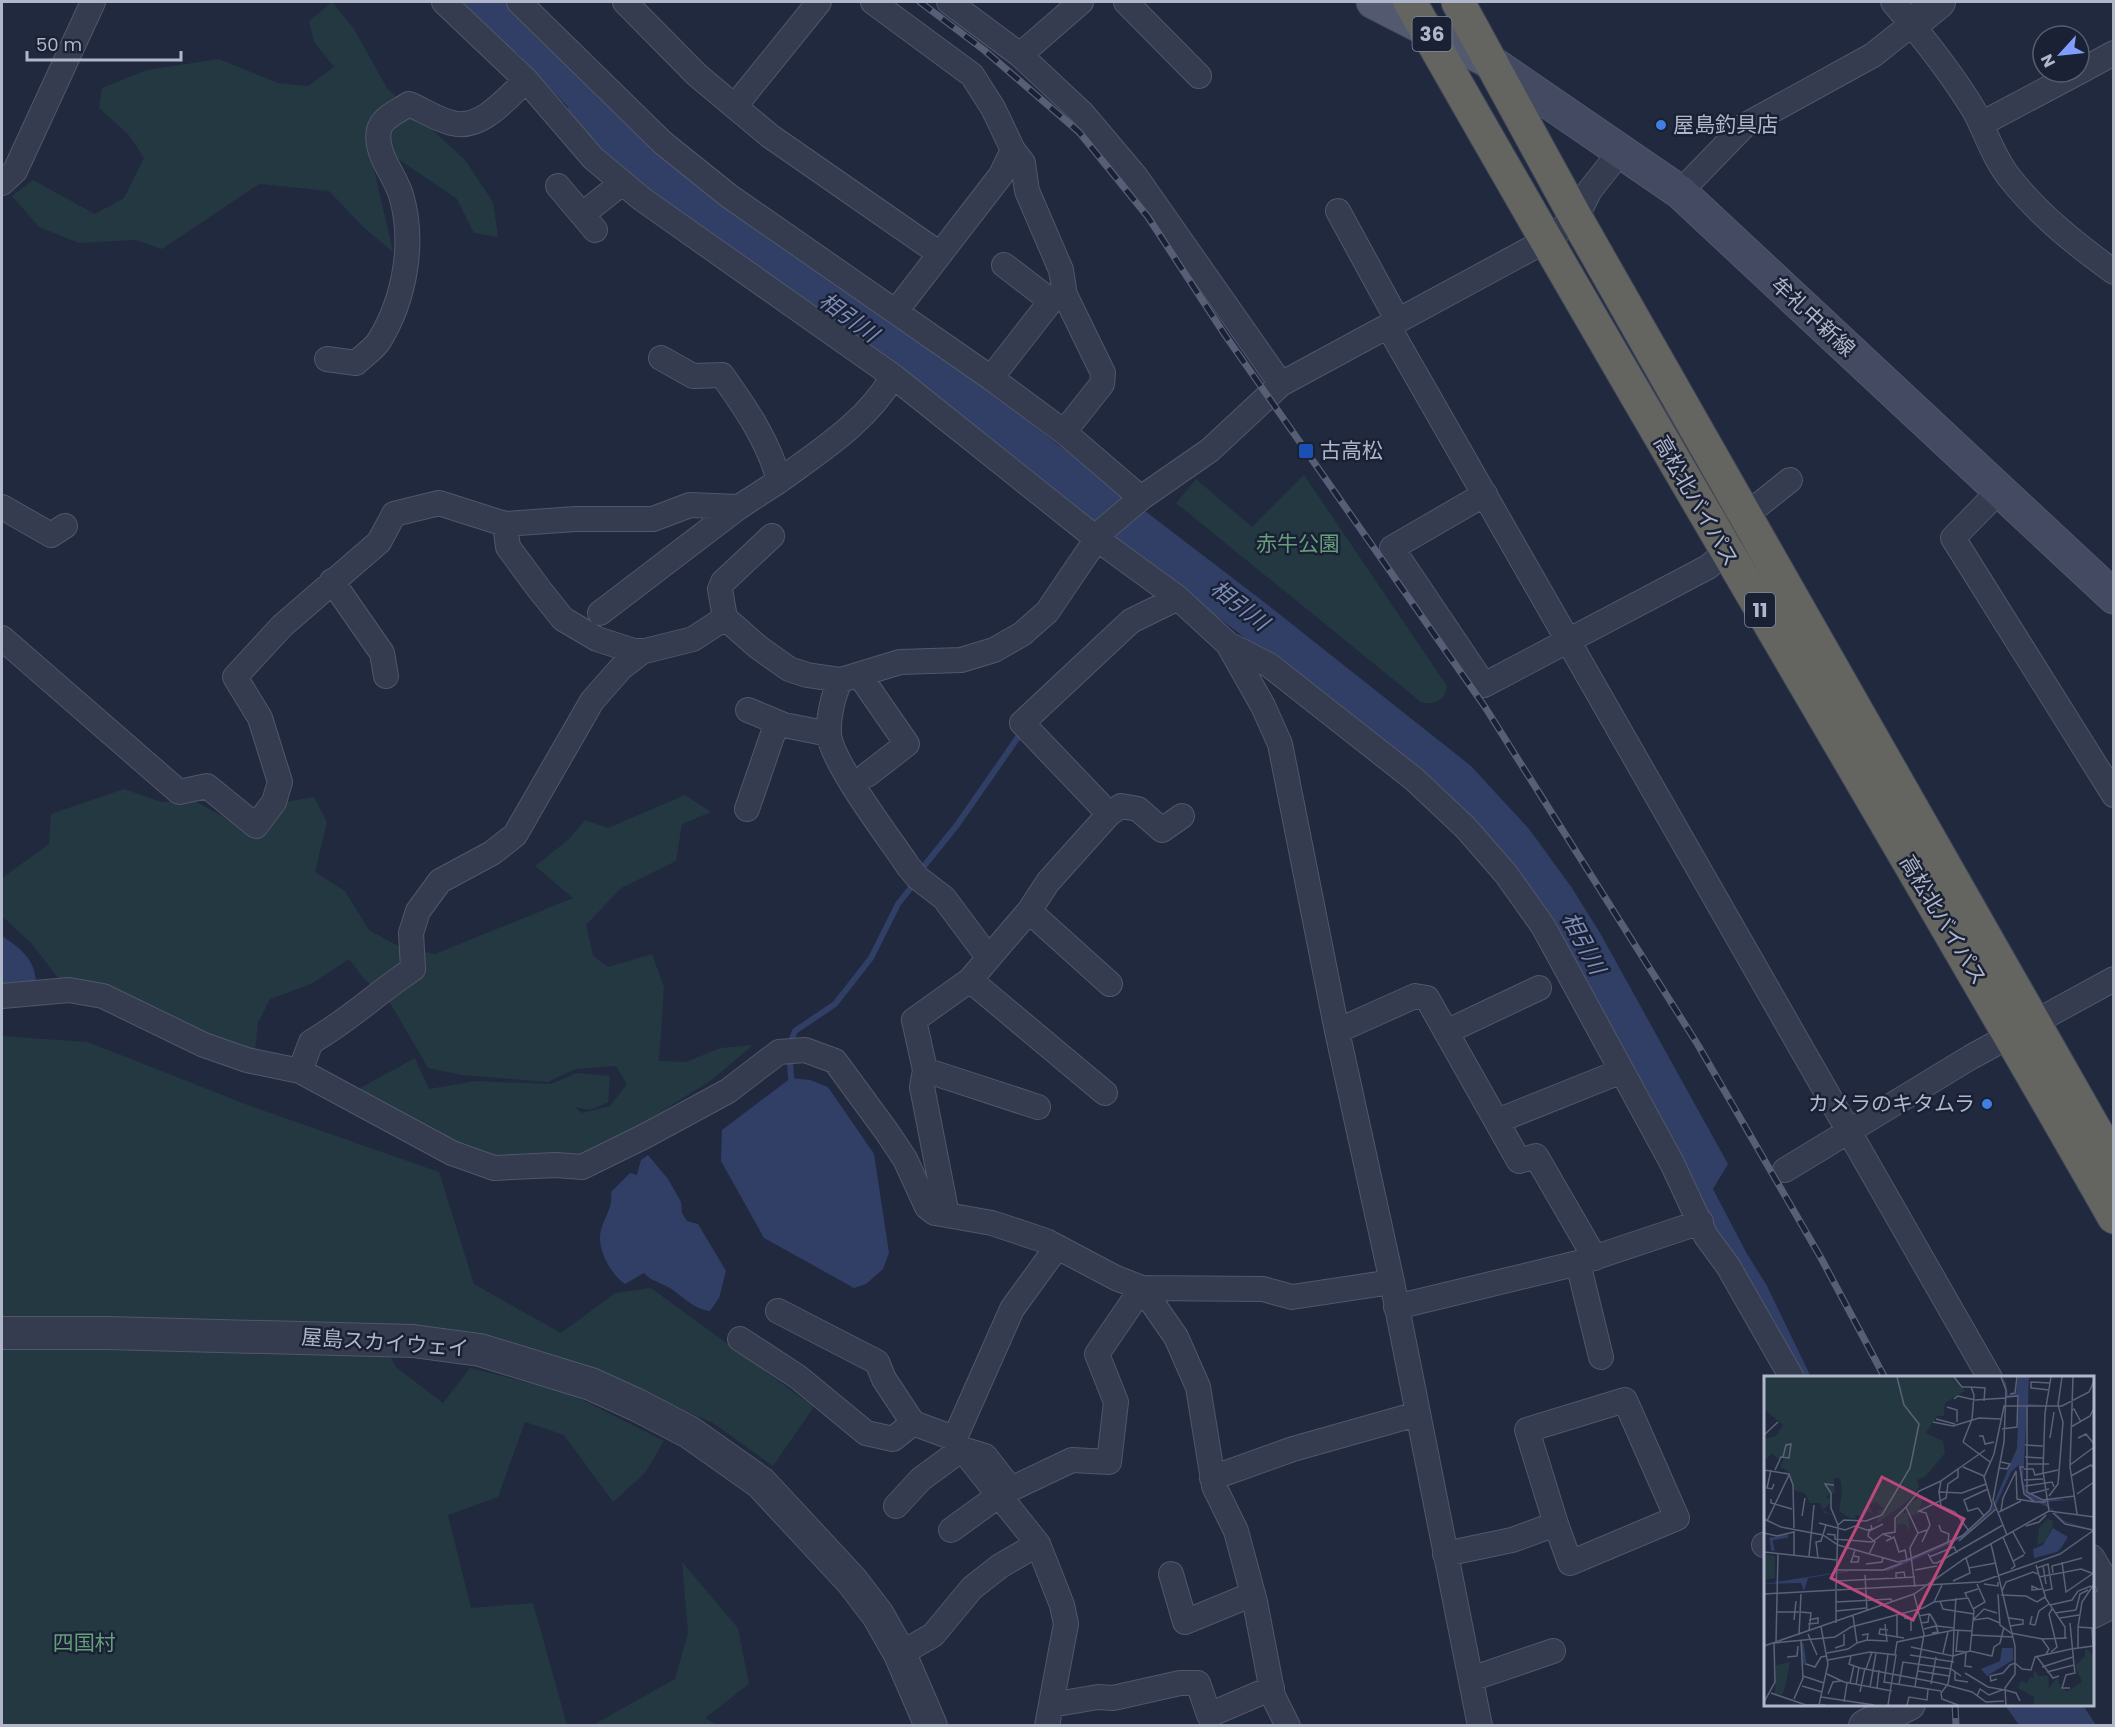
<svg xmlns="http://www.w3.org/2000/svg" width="2115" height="1727" viewBox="0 0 2115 1727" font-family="Poppins,'Noto Sans JP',sans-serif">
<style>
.green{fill:#233840}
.water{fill:#313f66}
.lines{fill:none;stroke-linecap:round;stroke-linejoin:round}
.stream{stroke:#313f66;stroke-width:6}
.minor-casing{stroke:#50576a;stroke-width:26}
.tertiary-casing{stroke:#50576a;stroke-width:34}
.secondary-casing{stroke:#50576a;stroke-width:35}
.primary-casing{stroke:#3e4558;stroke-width:35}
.trunk-casing{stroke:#3d4457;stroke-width:35}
.minor{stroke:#353c4f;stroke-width:24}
.tertiary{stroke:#353c4f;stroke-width:32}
.secondary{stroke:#434a62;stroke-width:33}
.primary{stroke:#535a6f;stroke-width:33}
.trunk{stroke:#646460;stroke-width:33}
.rail-casing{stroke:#575f76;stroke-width:7}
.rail{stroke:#1a2134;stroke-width:4.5;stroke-dasharray:14;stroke-linecap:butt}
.shop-dot{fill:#3f7fe0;stroke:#1a2134;stroke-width:2}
.transit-dot{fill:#1a4fb4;stroke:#1a2134;stroke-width:2}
.labels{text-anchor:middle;stroke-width:5;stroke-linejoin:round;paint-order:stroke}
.shield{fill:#1a2134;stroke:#848a9d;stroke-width:1.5}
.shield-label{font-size:20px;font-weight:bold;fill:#b1b7ca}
.poi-label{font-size:21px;fill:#b1b7ca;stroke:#1a2134;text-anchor:start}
.street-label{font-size:21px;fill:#b1b7ca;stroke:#1a2134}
.park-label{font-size:21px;fill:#659e7b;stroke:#1a2134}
.water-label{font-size:22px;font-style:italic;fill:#7d8db9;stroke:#1a2134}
.inset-river{fill:none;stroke:#313f66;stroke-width:3}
.inset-road{fill:none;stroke:#5b6277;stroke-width:1.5}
.view{fill:#bd487c;fill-opacity:0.15;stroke:#bd487c;stroke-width:3}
.inset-edge{fill:none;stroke:#b1b7ca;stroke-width:3}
</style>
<rect width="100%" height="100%" fill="#21293f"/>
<!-- green -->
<path class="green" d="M332 2 354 29 387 88 465 160 493 202 498 237 474 233 457 199 394 156 368 143 393 252 361 225 329 191 259 184 162 249 135 240 79 243 39 227 12 196 33 180 95 214 124 198 144 158 128 134 99 108 102 88 147 70 219 59 278 83 308 86 334 67 314 42 309 21Z
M1304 475 1447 686C1446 700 1434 706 1421 702L1176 503 1196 479 1252 527Z
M124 789 162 802 195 801 252 833 280 803 314 797 327 822 315 872 345 891 369 930 400 947 435 954 573 898 535 866 568 840 585 820 608 828 685 795 711 812 682 824 676 861 621 888 586 925 593 956 608 967 652 954 664 987 659 1061 686 1062 720 1048 753 1045 713 1079 607 1146 568 1156 495 1160 351 1093 415 1058 429 1089 475 1081 551 1084 577 1073 610 1076 608 1102 590 1110 575 1107 582 1113 610 1106 627 1084 616 1066 575 1069 548 1082 462 1075 428 1068 389 1001 364 979 349 959 311 984 270 999 258 1023 255 1051 192 1032 107 989 58 978 31 943 2 916V878L49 844 51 814Z
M2 1036 88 1042 245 1104 439 1172 474 1284 561 1333 615 1293 651 1288 814 1407 773 1466 713 1423 589 1368 377 1332 396 1367 443 1403 470 1368 567 1392 664 1441 645 1473 613 1502 564 1435 525 1422 498 1497 448 1515 471 1608 533 1603 567 1725H2Z
M682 1562 738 1628 749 1684 705 1718 717 1725H593L675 1679 688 1633Z"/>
<!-- water -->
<path class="water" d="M456 2H504L538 32 971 378 1264 602 1471 766 1529 829 1572 888 1600 933 1728 1164 1713 1189 1747 1254 1766 1284 1811 1377H1798L1709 1220 1697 1186 1673 1142 1549 923 1327 701 1033 475 683 221 594 144 568 117V107L517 53 510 51Z
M2 936C20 948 35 959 36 982L2 989Z
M791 1078 810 1080 828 1087 874 1154 889 1253 883 1269 866 1284 854 1288 764 1238 721 1161 722 1130Z
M648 1155 668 1179 681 1202 682 1213 687 1221 698 1224 726 1271 719 1298 710 1311C691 1309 680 1292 664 1285 655 1280 651 1281 644 1273L625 1284C612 1275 600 1254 600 1238 600 1221 614 1210 611 1192L630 1173 637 1175 641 1160Z
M2005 1705H2083L2096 1725H2019Z"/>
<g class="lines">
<!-- stream -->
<path class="stream" d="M920 871 957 825 1021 733
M790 1044 795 1031 835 1004 871 958 898 904 913 885
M790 1060 791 1078"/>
<!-- minor casing -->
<g class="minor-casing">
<path id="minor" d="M444 2 526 80 593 158 642 199 893 376 1097 539 1178 598 1228 644 1263 706 1280 744 1337 1031 1392 1282 1480 1726
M519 2 663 143 729 196 991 378 1064 432 1141 498
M625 2 697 75 770 136 940 254
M873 2 972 75 993 108 1013 150 1001 175 896 311
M949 2 1020 55 1081 2
M1126 2 1199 76
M1893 2C1922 36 1952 73 1975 112 1986 133 1994 158 2009 177 2039 215 2074 243 2114 272
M1020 55 1082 113 1136 177 1281 384
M2079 72 2114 53
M735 106 819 2
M1981 124 2079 72
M1013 150 1023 163 1027 191 1061 270 1065 295 1103 373 1102 384 1064 432
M2 183 15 171 93 2
M558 186 595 230
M1680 192 1744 126 1873 55 1912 24
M1338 211 1398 321
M583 214 622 183
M1004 265 1051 301
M1388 326 1990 1378
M661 358 693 376 722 375C745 407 769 442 779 481 820 451 868 421 893 376
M327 359 356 363C363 356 374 349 379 341 405 299 415 242 401 195 395 175 374 153 379 130 382 117 399 111 409 104 423 110 438 120 452 123 481 131 508 97 526 80
M991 378 1051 301 1065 295
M1999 491 1953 538 2114 795
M1485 494 1392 548 1484 685 1708 567 1726 552 1745 516 1790 480
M2 507 51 535 65 526
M505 524 508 547 539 589 563 619 597 639 634 651H645L693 639 725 618 758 647 789 669 807 675 841 680 900 662 961 660 994 650 1022 634 1047 612 1102 531 1141 498 1210 450 1281 384 1545 241 1576 218 1590 190 1620 152
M332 581 382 653 386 676
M600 613 739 507 779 481
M725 618 720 589 723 582 772 536
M2 638 179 792 207 786 256 826 274 802 280 782 260 718 235 677 282 626 379 542 394 514 439 503 505 524 576 519H653L690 505 739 507
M1228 644 1269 665 1414 779 1466 828 1506 874 1543 926 1672 1163 1706 1236 1728 1266 1792 1378
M643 651 621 668 592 701 515 835 492 853 440 881 418 911 411 933 413 969C378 992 348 1021 311 1042L300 1071 452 1153 494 1168 556 1165 582 1167 645 1136 728 1091 779 1052 805 1050 835 1061 887 1132 905 1159 927 1207 935 1213 947 1215
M860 676 907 744 867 775
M841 680C833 694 828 718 829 734 831 762 891 840 908 866L918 878 944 898 988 957
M748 710 784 725 829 734
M747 809 777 722
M1109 814 1121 806 1138 809 1162 830 1182 816
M1029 911 1110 984
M970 980 1105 1093
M2 996 69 990 103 996 204 1045 247 1060 300 1071
M1337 1031 1415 996 1427 998 1519 1161 1536 1156 1595 1258
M1446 1032 1539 988
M925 1070 922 1087 947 1215 992 1223 1046 1241 1116 1278 1142 1288 1176 1337 1198 1387 1214 1486 1236 1531 1255 1602 1273 1696 1288 1726
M1038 1107 925 1070 914 1020 970 980 1029 911 1048 882 1109 814 1022 723 1131 621 1178 598
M1497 1121 1622 1071
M1785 1170 1971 1057 2114 979
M1578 1263 1601 1357
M1396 1307 1578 1263 1701 1222
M778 1311 877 1362 884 1379 913 1423 951 1437 962 1449 985 1456 1011 1489 1072 1460 1109 1462 1116 1402 1097 1354 1142 1288 1263 1289 1292 1297 1392 1282
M740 1339 798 1377 866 1433 893 1439 913 1423
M954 1440 1012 1309 1057 1247
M1212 1478 1293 1449 1417 1414
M896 1506 921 1479 962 1449 1038 1544 1062 1605 1066 1624 1047 1726
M951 1530 998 1496
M1764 1545 1766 1544
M1445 1554 1512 1540 1556 1524 1570 1563 1677 1518 1625 1400 1527 1430 1556 1524
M2092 1557 2114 1594
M1171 1574 1185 1622 1253 1594
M900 1654 933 1635 972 1588 1000 1566 1038 1544
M1471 1679 1553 1651
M1051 1705 1098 1697 1113 1698 1180 1683H1198L1209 1715 1272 1688"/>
</g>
<!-- tertiary casing -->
<g class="tertiary-casing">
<path id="tertiary" d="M1912 24 1939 2
M2 1333H107L413 1341 480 1350 591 1384 637 1405 689 1432 761 1483 852 1581 878 1615 900 1654 931 1726
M2092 1612 2114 1601
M1865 1726 1909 1704"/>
</g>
<!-- secondary casing -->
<g class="secondary-casing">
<path id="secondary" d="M1492 63 1680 192 2114 597"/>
</g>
<!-- primary casing -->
<g class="primary-casing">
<path id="primary" d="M1373 2 1492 63"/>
</g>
<!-- trunk casing -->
<g class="trunk-casing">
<path id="trunk" d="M1410 2C1640 409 1882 810 2114 1217
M1458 2 1576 218 2114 1163"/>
</g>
<!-- minor -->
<use href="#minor" class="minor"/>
<!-- tertiary -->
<use href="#tertiary" class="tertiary"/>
<!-- secondary -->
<use href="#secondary" class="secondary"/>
<!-- primary -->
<use href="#primary" class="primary"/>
<!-- trunk -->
<use href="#trunk" class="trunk"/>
<!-- rail casing -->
<g class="rail-casing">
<path id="rail" d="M920 2 984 50 1079 132 1148 217 1225 335 1485 707 1698 1045 1821 1258 1885 1378
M1955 1704 1956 1726"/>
</g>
<!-- rail -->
<use href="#rail" class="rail"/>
</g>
<!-- markers -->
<g class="shop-dot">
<circle cx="1661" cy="125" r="6"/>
<circle cx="1987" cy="1104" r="6"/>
</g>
<rect class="transit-dot" x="1298" y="443" width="16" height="16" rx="3"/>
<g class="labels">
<!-- shield labels -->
<g class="shield">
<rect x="1412.5" y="17" width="39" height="34" rx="4.5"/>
<rect x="1745" y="593" width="30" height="34" rx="4.5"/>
</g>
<g class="shield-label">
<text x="1432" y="41">36</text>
<text x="1760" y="617">11</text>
</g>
<!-- poi labels -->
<g class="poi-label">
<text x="1673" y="132">屋島釣具店</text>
<text x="1320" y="458">古高松</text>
<text x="1975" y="1111" text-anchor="end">カメラのキタムラ</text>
</g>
<!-- street labels -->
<g class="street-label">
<text transform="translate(1813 317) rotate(43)" y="7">牟礼中新線</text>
<text transform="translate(1696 501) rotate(60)" y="7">高松北バイパス</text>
<text transform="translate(1943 920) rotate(59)" y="7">高松北バイパス</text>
<text transform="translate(385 1343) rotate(4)" y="7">屋島スカイウェイ</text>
</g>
<!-- park labels -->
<g class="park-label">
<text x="1298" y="551">赤牛公園</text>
<text x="84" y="1650">四国村</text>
</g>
<!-- water labels -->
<g class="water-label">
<text transform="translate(849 317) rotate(36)" y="8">相引川</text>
<text transform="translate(1240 605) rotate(38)" y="8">相引川</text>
<text transform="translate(1584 943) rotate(62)" y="8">相引川</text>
</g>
</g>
<!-- overview -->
<g transform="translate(1764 1376)">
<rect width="330" height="330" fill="#21293f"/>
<path d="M0 1H189L201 15 181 27 180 40H173L162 57 179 65 181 77 162 100 153 104 155 111 149 121 114 147 112 144 127 128 116 139 114 135 120 133 113 126 104 128 109 137 101 135 96 140 91 139 92 143 84 141 75 135 78 113 76 102H70L71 116 62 121 68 125 59 134 69 139 60 137 56 127H46L41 118 30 114 24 95 16 91 20 82 14 83 8 77 0 85V63L12 60 19 49 0 33ZM159 119 155 138 144 140 146 156 141 148H134L132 153 133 138 140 133V137L146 136 144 129ZM283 143 288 144 289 150 281 166 273 169 275 152ZM0 178 11 180V202L0 204ZM321 272 330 279V329H270V321L254 312 257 305 263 307 267 300 269 303 270 294 275 300H284L285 312 293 302 298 313 304 315 318 306 311 290 321 280ZM26 286 21 312 18 319 11 318 12 289Z" fill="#233840"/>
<path d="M238 1 242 7 244 19 252 18 254 1H265L264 28 280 29 263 30 259 105 263 117 279 124 291 123 303 124 312 122 305 124 281 126 300 145 330 154 299 146 286 132 263 121 258 112 255 89 247 96 230 133 197 163 124 195H87L44 202 40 215 37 207 0 208 82 195 124 193 202 157 227 134 253 72 255 20 243 21ZM289 152 304 161 297 172 293 176 270 182 269 173 279 169ZM238 272H249V284L223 300 217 293 236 285Z" fill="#313f66"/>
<path class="inset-river" d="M9 175 7 163 24 160M38 267 41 289"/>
<path class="inset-road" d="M190 1 198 11H207L210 19 208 43 199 66M237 1 242 14 240 66 229 124 243 159M309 1 306 91 313 138M207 11 221 12 220 25M285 14 267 12V6L286 7M246 18 251 17 253 1M190 23 194 20 211 24M211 24 242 22M263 30V116L279 124 311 120M183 31 193 34V46M307 35 310 33 317 46M172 43 191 48M169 46 189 50 215 42 237 43M307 51 326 40 330 32M238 53 253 51 254 20 242 21M0 59 14 46M215 60H219L221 68 230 66M286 62 290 36M314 62 322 58 330 68M199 66 226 86M261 69 279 70M261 81 279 82M263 88H285M306 89 330 71M199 91 220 100M260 91H256L260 118 271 126H282M235 92 243 93 246 88 237 86M194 93 221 74M260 93H269L271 99 294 94M0 94 25 98 29 109 30 152M7 94 3 112 8 113 10 108M11 94 17 81 25 82 27 68 22 69 19 81M307 100 327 89 330 92M260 104 279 103M70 109 61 108 67 117V132L74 149 72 213M261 110 288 106 290 111M265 118 285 113M313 118 330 106M285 120 294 108 299 46 294 29 298 1M7 123V127L28 133M142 131 155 115 177 105M237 135 239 122 252 95 253 123 271 126M285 135 279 95 281 37 287 1M287 135 301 148 329 154M235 136 257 125M38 140 41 122M220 140 214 132 204 135 200 124 224 113M0 143 17 151 59 159 74 169 134 186 143 184 198 160 226 134 228 128 220 101 230 78 240 30H298L325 16 330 5M3 145 25 99M55 147 81 154 91 150 103 154 108 153 107 149M74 149 80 144 102 145 118 139 146 92 155 48 140 29 133 1M175 149 177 155 185 158 184 166M262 150 275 146 282 139M205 155 191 136 177 130 175 116 198 117 222 108M249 156 261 178M0 157 13 160 30 156M63 158 71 159V163L108 166 119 158 127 161M119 158 131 156V142L142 131 154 157M239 161 249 185M122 165 130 161 135 176 141 174 143 184M195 165 232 133M158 166 166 149 162 137 155 135 182 122 184 108 194 101V93L177 105 175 116M227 168 251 270V298L241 312 242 329M0 176 73 184M105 178 111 166 104 160 105 155 119 148M164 178 169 187H173L239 149M30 179V155M45 180 50 129M90 180 95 181 94 186H87L91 174M165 181 190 171 193 177M54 182 52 166 57 165 62 149M202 182 205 192 232 187M298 186 302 216 328 198M102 188 118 186 119 181M272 189 282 223 301 251V262M279 190 282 208M273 192 284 188 288 213 279 215M247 193 251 190 249 185 260 179M73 194H119L138 187M151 194 173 190M289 197 288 190 318 182M101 199 103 235M275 201 317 193 330 198M132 202V197L140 196 141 201M73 205 151 201M189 205 206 197 205 192M220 208 234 210V206M151 211 146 172 154 157 163 154M274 213 268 210V214L278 213M238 215 242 206 269 196 274 198M0 218 216 206 296 178 330 154M150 218 160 258 151 310M234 218 236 249 247 257 278 263 285 273 282 278M237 219 262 220 273 226 281 221M203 221 201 217 214 213M176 225 179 233 210 238M72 226 127 223 128 226M170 226 204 222 210 235 206 275M286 229 308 224 314 215 327 210M209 233 221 226 213 208M312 234 316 218 324 214M72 235 102 232M12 236H35M37 236 47 237 45 255M291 237 312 234M133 238V262M166 238 173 250 190 252 192 222M89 240 93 267 103 264M155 240 165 238 164 246 157 247M268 240 266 248 271 249 275 235 285 228M140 242 147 243V255M245 242 259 244V248L246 250M296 242 315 239M30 244 32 225M209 244 224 242 236 247M209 244 220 233 233 237M72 247V215M44 248 54 247V242L45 244M314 251V272M160 253 172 250 174 256 168 257M124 254 116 253 115 258 140 262M44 258 53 279M35 259 37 218M98 259 104 258 103 264 123 265 121 248M208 259 249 261M277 263 303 262M12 266 14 177M0 270 150 218 200 183 285 135 330 141M147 271 189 280 184 308 177 317 178 323 194 329M71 272 80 269V258M307 273 329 270 328 252 314 251 318 226 330 208M192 275 202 276 201 290 208 291M192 276 194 255M287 276 293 271 285 238 288 233M63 277 84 273 93 267M179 277 184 256M131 278 133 266 190 254 208 255M146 279 190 286M87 280 85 288 96 292 175 307 208 316 222 326 240 325M189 280 206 275 228 280 230 271 236 267 240 251M189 280 190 252M23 281 33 280 34 270M273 281 289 302 295 300M64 284 106 276 132 279 124 329M42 288 51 291 57 281 63 280M278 291 309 281M102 293 108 276M154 295 185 300M191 296V304L204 306M283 296 310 289 306 247M201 297 224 311 241 314M63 298 80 306 128 315M39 300 60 307M233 303 227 305 226 300 239 297 246 289 251 287 258 293 267 294 271 281 307 273M120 306 177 315M86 307 90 289M120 307 124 278M135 308 139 286 187 293 197 300M167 308 172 281M92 309 95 291M38 310 58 316M106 311 112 277M113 312 115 294M306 312H298L302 299 311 297 310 289M241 314 252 317 256 325M96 316 101 292M7 317 42 329H61M64 318 69 306 77 305M213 320 216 313 225 319 238 314M57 321 110 329M30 323 39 302 37 265M0 326 11 306 10 267 71 261 87 251 159 232 170 226 178 209M80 326 83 307M55 329 64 288 57 251M143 329 145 321 163 324 164 313"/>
<path class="view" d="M118 101 200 143 149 244 67 202Z"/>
<rect width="330" height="330" class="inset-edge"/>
</g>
<!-- border -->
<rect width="2115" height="1727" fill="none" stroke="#b1b7ca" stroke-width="6"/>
<!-- north arrow -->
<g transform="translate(2061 54) rotate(243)"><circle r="28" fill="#1a2134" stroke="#565d70" stroke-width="1.5"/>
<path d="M0-4.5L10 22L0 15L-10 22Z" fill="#819eff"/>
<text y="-9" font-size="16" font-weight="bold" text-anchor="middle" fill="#b1b7ca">N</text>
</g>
<!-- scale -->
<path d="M27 51v9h154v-9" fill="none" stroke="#b1b7ca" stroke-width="3"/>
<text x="36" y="51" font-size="18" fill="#b1b7ca" stroke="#1a2134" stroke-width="4.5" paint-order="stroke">50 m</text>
</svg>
